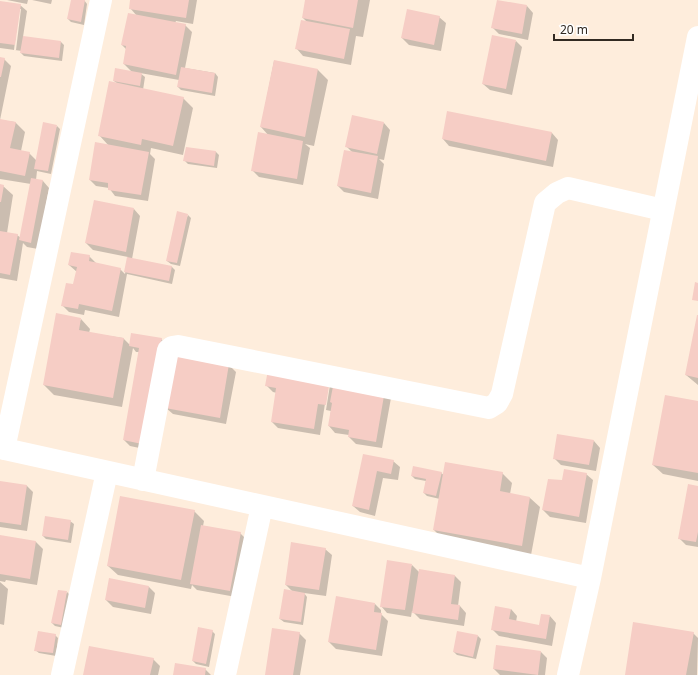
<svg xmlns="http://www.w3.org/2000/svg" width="698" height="675" viewBox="0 0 698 675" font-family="'Noto Sans',sans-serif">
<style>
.shadow{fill:#0003;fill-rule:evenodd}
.building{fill:#f6cdc5}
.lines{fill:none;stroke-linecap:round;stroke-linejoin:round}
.minor{stroke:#fff;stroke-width:22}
</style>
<rect width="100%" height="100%" fill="#feeddc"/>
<!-- shadow -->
<path class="shadow" d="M7 0H28L27 4Z
M32 0H52L51 4Z
M72 0H84L87 4 84 25 71 22 68 19Z
M131 0H197L193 24 176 21 175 23 185 25 192 32 185 68 215 73 218 77 215 96 181 90 178 87 179 80 140 73 145 77 143 90 183 98 193 108 183 155 151 148 150 154 155 159 148 201 115 196 109 188 96 186 90 180 109 146 99 135 118 84 114 81 132 72 124 64 127 50 122 45 137 16 130 8Z
M306 0H370L363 37 356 36 351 65 303 56 297 49 307 22 303 18Z
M0 2 20 5 27 11 23 37 61 42 64 45 62 61 24 56 21 53 22 51 0 48ZM19 9H21L16 50H14Z
M527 6 533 13 528 40 499 34 492 27Z
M439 17 446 23 441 51 409 45 402 38Z
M516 41 522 47 512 95 490 90 483 84Z
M0 58 4 59 11 66 0 120Z
M274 61 318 70 328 80 314 146 305 144 310 148 303 185 259 177 252 170 269 136 261 127Z
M448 112 552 133 558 140 553 167 449 146 443 139Z
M0 120 15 122 25 132 21 151 29 153 36 160 57 126 60 129 51 174 37 171 36 180 43 181 49 188 38 249 27 247 23 243 17 281 0 278V185L3 186 13 195 7 233 17 235 21 238 31 184 0 179Z
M384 123 390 130 384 160 379 159 384 164 378 199 344 192 338 186 352 152 346 146Z
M187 148 216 152 219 155 217 168 188 164 185 161Z
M134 209 140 216 132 259 172 267 175 270 172 284 127 274 119 317 85 310 84 315 69 312 62 305 74 285 77 272 69 265 89 256 96 263V264L120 269 125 274 128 257 93 250 86 243Z
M188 215 191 218 180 266 171 264 167 261Z
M698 317V385L686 375Z
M81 319 90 329 89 333 123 338 130 345 161 339 168 346 149 450 130 446 124 440 139 352H136L133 348 122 407 54 395 44 385Z
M229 365 236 372 226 424 173 414 166 408Z
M269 371 391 398 382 448 356 444 349 437V435L335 433 329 426 331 411 326 410 330 385H328L320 435 278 428 272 422 277 393 273 392 266 385Z
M698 402V481L663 474 653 465Z
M594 441 600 448 596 471 561 465 554 458Z
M364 455 393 461 400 467 398 480 383 478 375 516 360 512 353 506Z
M441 473 444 475 502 473 512 483 510 494 530 498 540 507 531 555 444 540 434 530 440 499 427 496 424 493 426 481 415 479 412 476Z
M586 474 593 480 586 523 550 517 543 510 563 481Z
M0 482 27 486 33 492 27 531 0 527Z
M698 487V547L686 545 679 538Z
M194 511 204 521 203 526 240 533 247 540 236 597 197 590 192 585 191 589 118 575 108 566Z
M70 521 74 524 71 543 46 539 43 536Z
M0 536 36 542 43 549 37 585 6 580 5 582 0 581Z
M325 549 332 555 326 596 304 593 307 597 303 625 284 622 280 619 293 592 286 585Z
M412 565 420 573 455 576 461 582 458 606H460L466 613 464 626 420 619 412 611 411 617 387 613 381 606Z
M0 582 8 589 4 625 0 624Z
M149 587 155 593 151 614 113 607 106 600Z
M67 592 70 595 64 628 55 626 52 623Z
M375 604 381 610V614L388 621 382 656 336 649 329 642Z
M511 609 517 616 516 622 539 626 550 616 556 623 552 646 499 636 492 629Z
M212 631 215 634 209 667 196 664 193 661Z
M299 633 306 640 300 675H266Z
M693 633 698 638 697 675H626Z
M55 635 58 638 56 656 39 653 35 650Z
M478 636 481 639 476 659 457 655 454 652Z
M541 652 547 658 545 675H500L494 669Z
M153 659 160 666 158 675H84Z
M205 669 211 675H174Z"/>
<!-- building -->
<path class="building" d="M71 0H85L81 22 67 19Z
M130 0H189L186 18 129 9Z
M305 0H358L353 28 302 18Z
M497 0 527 5 522 34 491 28Z
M0 1 21 4 15 45 0 43Z
M407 9 440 16 434 45 401 38Z
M128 13 186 24 176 75 123 64 126 46 121 45Z
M301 20 350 29 344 59 295 49Z
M492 35 516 40 506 89 482 84Z
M23 36 61 41 59 58 20 53Z
M0 57 5 58 1 77H0Z
M274 60 318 69 305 137 260 127Z
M181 67 215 73 212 93 177 87Z
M115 68 142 73 140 86 113 81Z
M109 81 184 97 173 146 142 139 141 145 98 136Z
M447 111 552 132 546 161 442 139Z
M352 115 384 122 377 154 345 147Z
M0 119 16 122 10 148 30 152 25 176 0 171Z
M43 122 57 125 48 171 34 169Z
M258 132 303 141 297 179 251 171Z
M95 142 149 152 141 195 108 190V183L89 180Z
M186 147 216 151 214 166 183 161Z
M344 150 378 156 371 193 337 186Z
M31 178 43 180 31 243 19 240Z
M0 184 4 185 1 202H0Z
M94 200 134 208 126 252 85 243Z
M177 211 188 214 177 263 166 261Z
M0 231 18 234 10 275 0 273Z
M71 252 90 255 89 261 121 268 112 311 79 304 78 309 61 306 66 283 73 284 77 267 68 265Z
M127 257 172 266 169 281 124 272Z
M695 282 698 283V301L692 300Z
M56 313 81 318 79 330 124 338 113 398 43 385Z
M697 315H698V378L685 375Z
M131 333 162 338 142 444 123 440 139 348 129 346Z
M175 354 229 364 220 418 165 408Z
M268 370 330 380 326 405 318 404 314 429 271 422 276 388 265 386Z
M334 381 385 390 376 442 348 437 349 430 328 426 332 403 330 402Z
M665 395 698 401V473L652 465Z
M557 434 594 440 589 465 553 459Z
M363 454 394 460 391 474 377 471 369 510 352 506Z
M445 462 503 472 500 491 530 497 522 546 433 530Z
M413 466 442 472 436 496 423 493 426 479 411 476Z
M564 469 587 473 579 517 542 510 548 479 562 480Z
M0 481 27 485 21 525 0 522Z
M688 484 698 486V532L696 542 678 539Z
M120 496 195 510 181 580 107 566Z
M45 516 71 520 68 540 42 536Z
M201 525 241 532 230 591 190 584Z
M0 535 36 541 30 579 0 574Z
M291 542 326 548 319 590 285 585Z
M387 560 412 564 405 610 380 607Z
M419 569 455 575 451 604 460 605 458 620 412 613Z
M109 578 149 586 145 608 105 600Z
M284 589 305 593 301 622 279 619Z
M58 590 67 591 61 625 51 623Z
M336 596 375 603 374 612 382 613 376 650 328 642Z
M495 606 511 609 509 619 539 625 541 614 550 615 546 639 491 630Z
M633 622 694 632 686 675H625Z
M198 627 213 630 206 664 192 661Z
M272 628 300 632 293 675H265Z
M38 631 56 634 53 653 34 651Z
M457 631 478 635 473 657 453 652Z
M496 645 541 651 538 675 493 669Z
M89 646 154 658 150 675H83Z
M175 663 206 668 205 675H173Z"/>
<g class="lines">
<!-- minor -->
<path class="minor" d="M0 448 590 578
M4 449 101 0
M143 480 168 350 172 347 178 346 489 408 497 403 502 394 545 203 557 193 568 188 663 210
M62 675 107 472
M225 675 262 506
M568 675 590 578 698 37"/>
</g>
<!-- scale -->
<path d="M554 34v6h79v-6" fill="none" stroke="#322a22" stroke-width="2"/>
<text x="560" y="34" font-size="12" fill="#322a22" stroke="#ffffff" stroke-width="3" paint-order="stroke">20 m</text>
</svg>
